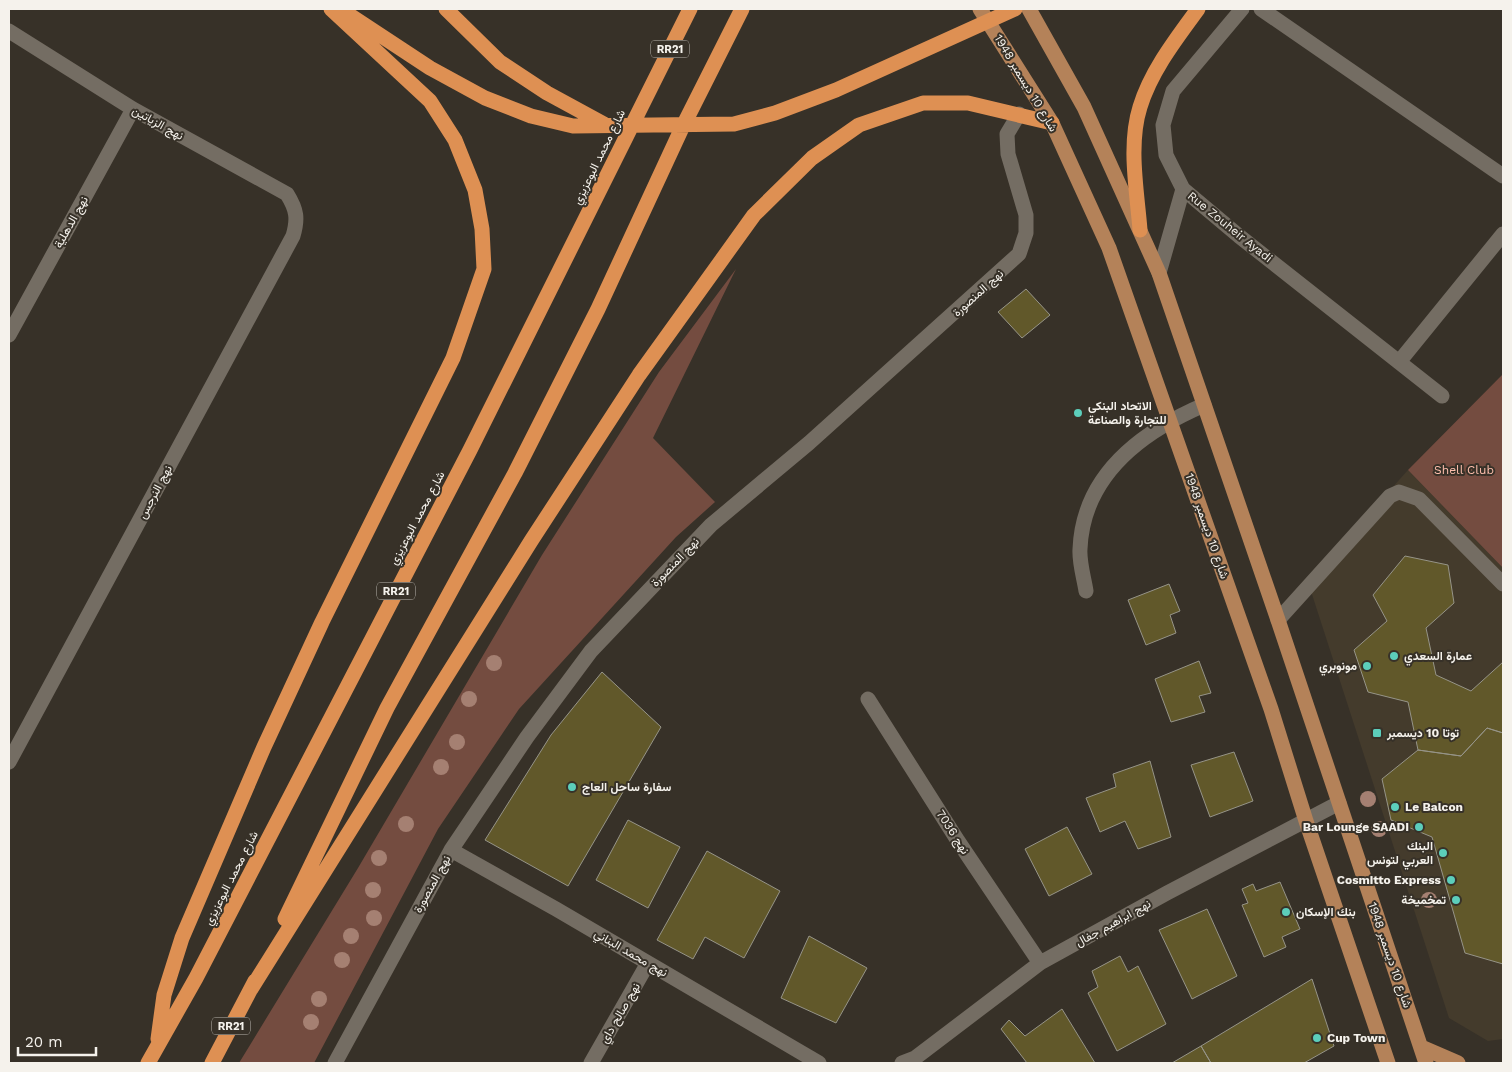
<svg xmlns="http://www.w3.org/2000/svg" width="1512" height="1072" viewBox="0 0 1512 1072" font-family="'Work Sans',Vazirmatn,sans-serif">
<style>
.built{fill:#443b2c}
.green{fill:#744c40}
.building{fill:#61582a;stroke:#969488}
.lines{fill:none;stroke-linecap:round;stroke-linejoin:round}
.minor{stroke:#746d63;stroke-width:15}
.major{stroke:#b48259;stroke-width:15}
.highway{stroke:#de9053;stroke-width:15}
.tree{fill:#a58072}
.poi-dot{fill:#5ccebb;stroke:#373128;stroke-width:2}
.labels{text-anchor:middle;stroke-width:4;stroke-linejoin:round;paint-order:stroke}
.shield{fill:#373128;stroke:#bcb8b1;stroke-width:1}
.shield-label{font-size:11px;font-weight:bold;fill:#f5f2ec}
.street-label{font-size:12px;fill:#f5f2ec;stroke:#373128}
.poi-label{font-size:12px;font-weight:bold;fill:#f5f2ec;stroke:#373128;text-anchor:start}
.park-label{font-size:12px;fill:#ffc0ae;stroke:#373128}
</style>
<rect width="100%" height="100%" fill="#373128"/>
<!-- built -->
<path class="built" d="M1408 470 1503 568V1039L1488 1041 1449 1018 1308 582Z"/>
<!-- green -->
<path class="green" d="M736 269 653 438 715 502 676 537 519 709 438 829 314 1063H239L358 868 542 555 659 372Z
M1503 374V568L1408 470Z"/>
<!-- building -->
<path class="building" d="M1026 289 1050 315 1022 338 998 312Z
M1405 556 1448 565 1454 603 1426 628 1436 675 1471 691 1503 662V733L1487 728 1461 756 1418 750 1408 702 1368 692 1354 650 1387 621 1373 595Z
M1169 584 1180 611 1170 615 1176 633 1146 645 1128 600Z
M1199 661 1211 693 1199 696 1205 712 1171 722 1155 679Z
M602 672 661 727 568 886 485 840 551 735Z
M1487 728 1503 733V964L1465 953 1432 837 1391 820 1382 779 1418 750 1461 756Z
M1234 752 1253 801 1210 817 1191 765Z
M1150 761 1171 837 1138 849 1125 821 1100 832 1086 798 1116 787 1113 774Z
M628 820 680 847 648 908 596 880Z
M1067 827 1092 874 1049 896 1025 849Z
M707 851 780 891 744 958 705 937 693 959 657 940Z
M1280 882 1300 929 1282 937 1286 947 1264 957 1242 905 1248 903 1242 889 1253 884 1256 891Z
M1207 909 1237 976 1192 999 1159 930Z
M809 936 867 968 836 1023 781 998Z
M1120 956 1128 972 1138 966 1166 1024 1117 1051 1088 993 1098 987 1092 971Z
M1312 979 1334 1046 1304 1063H1211L1201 1046Z
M1062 1009 1095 1063H1027L1001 1029 1009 1020 1025 1036Z
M1201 1046 1211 1063H1172Z"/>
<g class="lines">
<!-- minor -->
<path class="minor" d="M1242 9 1173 91 1163 125 1166 155 1183 189 1239 236 1442 396
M1261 9 1503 176
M9 31 133 109 287 194C297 210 298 219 293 236L9 762
M1159 273 1183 189
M9 335 133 109
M1399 362 1503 234
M1086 591C1084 578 1079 562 1080 549 1083 475 1141 432 1204 405
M1278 620 1390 496 1399 492 1419 499 1503 584
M868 699 958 841 1040 963
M451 850 556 909 819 1063
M335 1063 451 850 527 737 591 651 711 525 809 443 1019 254 1026 233V215L1008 154 1007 134 1019 114
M591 1063 648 963
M902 1063 915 1058 1040 963 1167 893 1339 803"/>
<!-- major -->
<path class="major" d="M980 9 1052 123 1109 248 1271 709 1306 821 1388 1063
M1029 9 1084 107 1159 273 1278 620 1426 1063
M1421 1047 1458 1063"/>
<!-- highway -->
<path class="highway" d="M446 9 500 62 547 93 604 124
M345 12 430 68 485 98 531 116 573 126 734 124 775 113 836 90 1015 9
M1140 230C1137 191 1128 145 1140 107 1151 71 1176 39 1198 9
M285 919 387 708 515 473 598 309 681 130 742 9
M251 989 531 541 639 375 754 215 812 158 859 125 923 103H968L1052 123
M158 1039 164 995 182 938 264 747 322 622 453 358 484 269 482 229 475 190 455 140 430 101 331 9
M148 1063 196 978 470 450 690 9
M212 1063 255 981"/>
</g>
<!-- trees -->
<g class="tree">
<circle cx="494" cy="663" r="8"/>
<circle cx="469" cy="699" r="8"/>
<circle cx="457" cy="742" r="8"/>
<circle cx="441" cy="767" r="8"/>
<circle cx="1368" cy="799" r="8"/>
<circle cx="406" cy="824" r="8"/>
<circle cx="1379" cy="829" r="8"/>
<circle cx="379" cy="858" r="8"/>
<circle cx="373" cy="890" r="8"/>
<circle cx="1429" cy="900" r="8"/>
<circle cx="374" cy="918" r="8"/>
<circle cx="351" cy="936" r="8"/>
<circle cx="342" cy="960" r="8"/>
<circle cx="319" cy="999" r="8"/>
<circle cx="311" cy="1022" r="8"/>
</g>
<!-- markers -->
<g class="poi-dot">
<circle cx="1078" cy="413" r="5"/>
<circle cx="1394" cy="656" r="5"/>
<circle cx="1367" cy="666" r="5"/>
<rect x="1372" y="728" width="10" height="10" rx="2.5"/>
<circle cx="572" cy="787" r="5"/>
<circle cx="1395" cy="807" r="5"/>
<circle cx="1419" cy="827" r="5"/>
<circle cx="1443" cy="853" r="5"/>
<circle cx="1451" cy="880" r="5"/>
<circle cx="1456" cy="900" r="5"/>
<circle cx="1286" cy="912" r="5"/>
<circle cx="1317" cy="1038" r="5"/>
</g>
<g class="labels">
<!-- shield labels -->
<g class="shield">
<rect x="651" y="40.5" width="38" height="17" rx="4"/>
<rect x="377" y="582.5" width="38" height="17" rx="4"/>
<rect x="212" y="1017.5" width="38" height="17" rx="4"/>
</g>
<g class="shield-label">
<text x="670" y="53">RR21</text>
<text x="396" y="595">RR21</text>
<text x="231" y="1030">RR21</text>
</g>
<!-- street labels -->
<g class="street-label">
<text transform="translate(1026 83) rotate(59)" y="4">شارع 10 ديسمبر 1948</text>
<text transform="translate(158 123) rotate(29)" y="4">نهج الزياتين</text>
<text transform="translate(599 157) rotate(-64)" y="4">شارع محمد البوعزيزي</text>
<text transform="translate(71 222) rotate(-61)" y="4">نهج الدهلية</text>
<text transform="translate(1230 227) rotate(39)" y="4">Rue Zouheir Ayadi</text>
<text transform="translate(978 293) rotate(-42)" y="4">نهج المنصورة</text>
<text transform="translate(155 492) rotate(-62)" y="4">نهج النرجس</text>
<text transform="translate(417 518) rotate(-62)" y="4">شارع محمد البوعزيزي</text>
<text transform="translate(1207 526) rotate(71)" y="4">شارع 10 ديسمبر 1948</text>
<text transform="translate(675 562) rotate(-46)" y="4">نهج المنصورة</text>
<text transform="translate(953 832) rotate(57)" y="4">نهج 7036</text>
<text transform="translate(231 878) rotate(-63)" y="4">شارع محمد البوعزيزي</text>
<text transform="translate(432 884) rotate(-61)" y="4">نهج المنصورة</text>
<text transform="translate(1113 923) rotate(-29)" y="4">نهج ابراهيم جفال</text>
<text transform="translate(631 953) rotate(30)" y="4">نهج محمد البناني</text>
<text transform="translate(1390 955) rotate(71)" y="4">شارع 10 ديسمبر 1948</text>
<text transform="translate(620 1013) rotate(-60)" y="4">نهج صالح داي</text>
</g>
<!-- poi labels -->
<g class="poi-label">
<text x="1088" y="410">الاتحاد البنكي<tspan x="1088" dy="14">للتجارة والصناعة</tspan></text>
<text x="1404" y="660">عمارة السعدي</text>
<text x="1357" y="670" text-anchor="end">مونوبري</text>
<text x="1387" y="737">توتا 10 ديسمبر</text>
<text x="582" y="791">سفارة ساحل العاج</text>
<text x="1405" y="811">Le Balcon</text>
<text x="1409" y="831" text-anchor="end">Bar Lounge SAADI</text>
<text x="1433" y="850" text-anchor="end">البنك<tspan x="1433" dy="14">العربي لتونس</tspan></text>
<text x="1441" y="884" text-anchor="end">Cosmitto Express</text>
<text x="1446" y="904" text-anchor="end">تمخميخة</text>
<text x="1296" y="916">بنك الإسكان</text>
<text x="1327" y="1042">Cup Town</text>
</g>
<!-- park labels -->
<g class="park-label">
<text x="1464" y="474">Shell Club</text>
</g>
</g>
<!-- border -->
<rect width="1512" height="1072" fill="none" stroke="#f5f2ec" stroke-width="20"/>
<!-- scale -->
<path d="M18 1047v8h78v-8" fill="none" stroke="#f5f2ec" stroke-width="2.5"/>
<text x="25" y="1047" font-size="15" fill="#f5f2ec" stroke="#373128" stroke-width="4" paint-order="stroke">20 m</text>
</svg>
